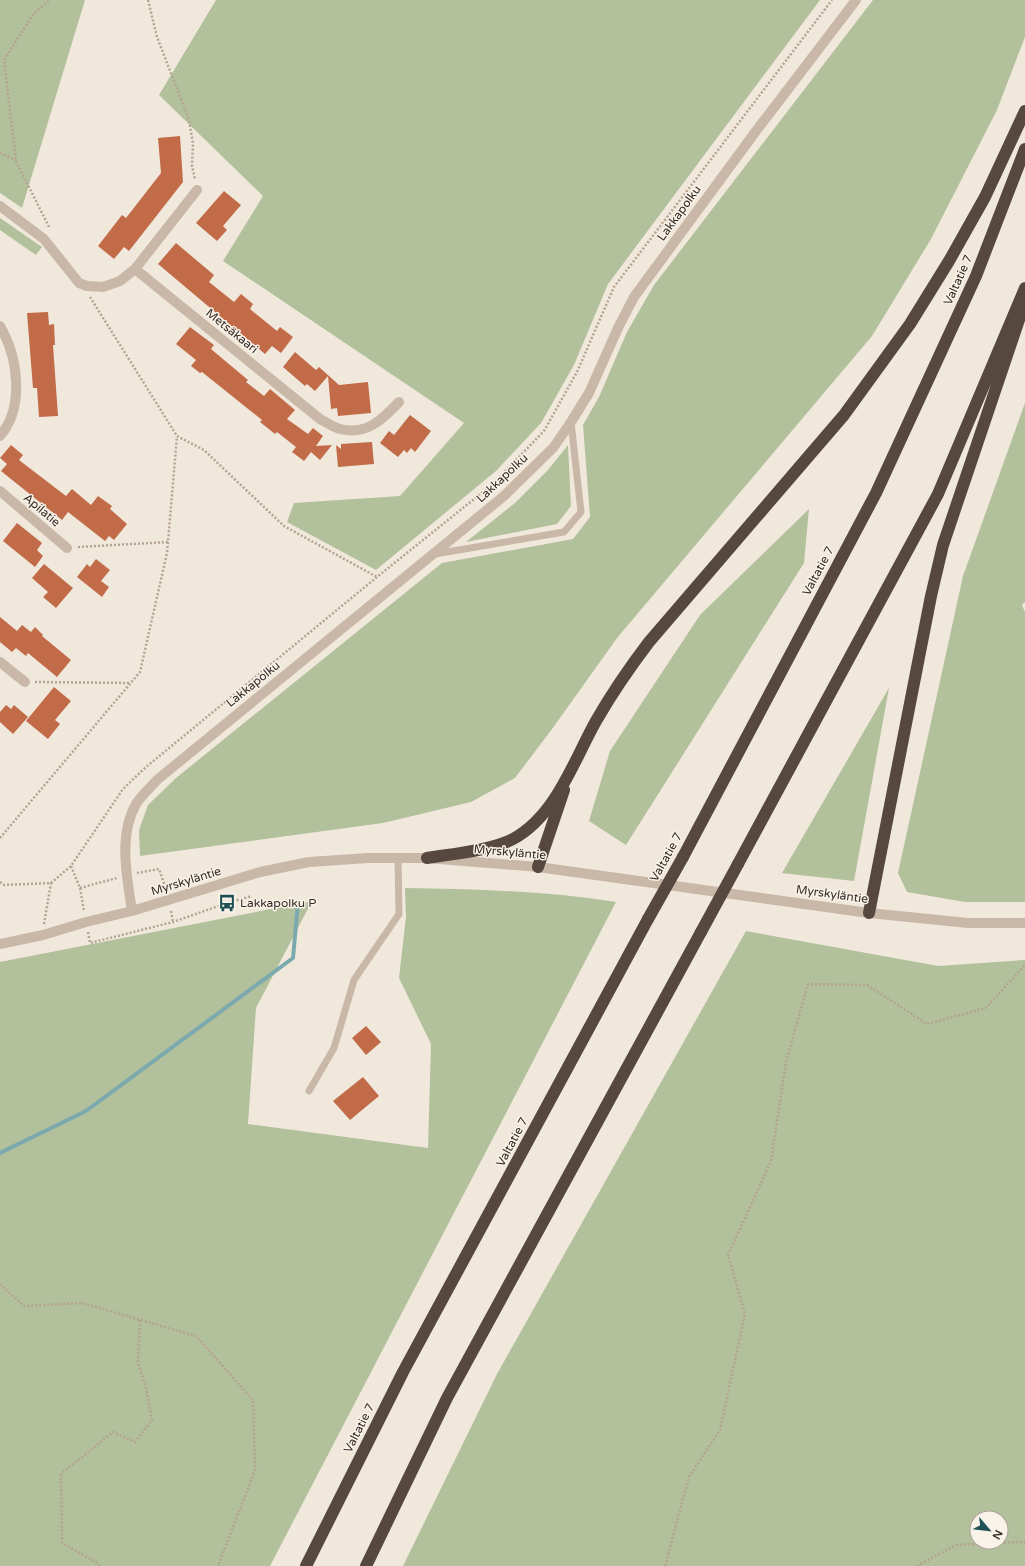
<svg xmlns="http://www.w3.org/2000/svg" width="1025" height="1566" font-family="'Varela Round',sans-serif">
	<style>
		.green { fill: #b2c09c; fill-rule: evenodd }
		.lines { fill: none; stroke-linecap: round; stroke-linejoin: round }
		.stream { stroke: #7ca9ad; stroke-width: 4 }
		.building { fill: #c26b49 }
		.path { stroke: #b5a392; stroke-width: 2.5; stroke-dasharray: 2 2; stroke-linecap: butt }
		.service { stroke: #c9b8a8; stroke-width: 7 }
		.minor { stroke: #c9b8a8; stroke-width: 10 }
		.tertiary { stroke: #c9b8a8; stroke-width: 10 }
		.motorway { stroke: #57483f; stroke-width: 12 }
		.motorway-bridge { stroke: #57483f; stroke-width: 12 }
		.labels { text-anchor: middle; stroke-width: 3; stroke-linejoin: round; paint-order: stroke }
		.street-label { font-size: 12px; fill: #362d28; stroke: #f9f2e8 }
		.poi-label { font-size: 12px; fill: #362d28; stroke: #f9f2e8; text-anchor: start }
	</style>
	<rect width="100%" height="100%" fill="#f1e8dc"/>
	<path class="green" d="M 0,0 L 85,0 L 22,208 L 0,193 Z
		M 216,0 L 820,0 L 608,284 L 574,365 L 541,423 L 496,471 L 376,570 L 287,522 L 294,503 L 400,496 L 464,423 L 223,261 L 263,196 L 159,95 Z
		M 873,0 L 1025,0 L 1025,37 L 997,110 L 931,239 L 872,336 L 617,638 L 552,729 L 515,778 L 471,802 L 383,823 L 140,856 L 139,830 L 148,805 L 176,778 L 442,563 L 573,539 L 590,517 L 583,425 L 599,397 L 627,332 L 654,285 Z
		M 0,218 L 42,247 L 36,255 L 0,230 Z
		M 1025,403 L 1025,602 L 1022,605 L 1025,612 L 1025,902 L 965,902 L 907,892 L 898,873 L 963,576 Z
		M 568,445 L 571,506 L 557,524 L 466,542 L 515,503 L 548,470 Z
		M 809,509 L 804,563 L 626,845 L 589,821 L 610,751 L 700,615 Z
		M 889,688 L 854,881 L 781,873 L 782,873 Z
		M 405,888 C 475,889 546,891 616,902 L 270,1566 L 0,1566 L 0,962 L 312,901 L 256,1008 L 248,1124 L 428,1148 L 431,1044 L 399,978 L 406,917 Z
		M 746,931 L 938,966 L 1025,960 L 1025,1566 L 403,1566 L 497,1374 ZM 977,1518 L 1001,1518 L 1001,1542 L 977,1542 Z"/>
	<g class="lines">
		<path class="stream" d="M 0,1153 L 86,1111 L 293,958 L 298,903"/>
	</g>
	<path class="building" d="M 180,136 L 183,182 L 129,251 L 124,247 L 114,259 L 98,246 L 122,215 L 126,218 L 161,173 L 158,138 Z
		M 224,191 L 241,205 L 223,226 L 227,230 L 217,241 L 196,223 Z
		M 176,243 L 214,275 L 209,282 L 234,302 L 241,294 L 253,304 L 250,309 L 277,331 L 280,327 L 293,337 L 281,353 L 272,346 L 265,354 L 158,264 Z
		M 48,312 L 49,325 L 54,324 L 55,345 L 53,345 L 58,416 L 39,417 L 37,388 L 33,388 L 27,313 Z
		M 190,327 L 214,345 L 211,349 L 248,380 L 246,382 L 264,396 L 270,389 L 295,410 L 287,419 L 308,434 L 313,428 L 323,436 L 316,446 L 332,445 L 320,460 L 311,452 L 304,461 L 292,452 L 296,447 L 277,432 L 275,434 L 260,422 L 262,420 L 202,372 L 200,373 L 191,366 L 196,360 L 176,344 Z
		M 295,352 L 316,370 L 319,367 L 339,385 L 368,382 L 371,413 L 338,416 L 337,408 L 331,409 L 328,376 L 315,391 L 307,384 L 305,386 L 283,367 Z
		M 410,415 L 431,431 L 415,452 L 411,448 L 407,453 L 404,450 L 398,457 L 380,443 L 389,431 L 394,435 Z
		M 372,442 L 374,464 L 338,467 L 336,445 L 341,449 L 341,444 Z
		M 11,445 L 23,455 L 19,460 L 66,496 L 72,489 L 91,505 L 98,496 L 112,506 L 110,509 L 127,524 L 114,540 L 109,536 L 105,541 L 68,512 L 62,520 L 1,471 L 7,464 L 0,458 Z
		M 17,523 L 42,543 L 37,550 L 43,556 L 35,567 L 3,541 Z
		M 96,559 L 110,570 L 101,581 L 109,587 L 102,597 L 77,577 L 87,564 L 90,567 Z
		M 44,564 L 73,588 L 56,608 L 43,597 L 48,592 L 32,578 Z
		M 0,617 L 17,631 L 22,625 L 31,632 L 35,627 L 43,635 L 42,636 L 71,660 L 57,677 L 28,653 L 26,656 L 16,648 L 12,652 L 0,642 Z
		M 54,687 L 71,701 L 55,720 L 60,724 L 48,739 L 26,721 Z
		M 6,705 L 11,709 L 14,705 L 28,717 L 13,734 L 0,722 L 0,712 Z
		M 366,1026 L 381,1042 L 366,1055 L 352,1038 Z
		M 363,1077 L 379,1096 L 350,1120 L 333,1101 Z"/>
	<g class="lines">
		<path class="path" d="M 148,0 L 157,37 L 189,120 L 193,144 L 192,166 L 195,179
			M 0,153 L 16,160
			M 49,227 L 16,161 L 4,60 L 34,13 L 50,0
			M 90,297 L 177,436 L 204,450 L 284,526 L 377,577
			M 78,547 L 168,542
			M 35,682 L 130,683
			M 0,838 L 140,672 L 167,553 L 177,436
			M 71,866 L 80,888 L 84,911
			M 137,873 L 159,869 L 166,889
			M 0,882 L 4,885 L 51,883 L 71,866 L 123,789 L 146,767 L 377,577 L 494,483 L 544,431 L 577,372 L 614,287 L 832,0
			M 80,888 L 117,878
			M 171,911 L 173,922
			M 44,924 L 51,883
			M 88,932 L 90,943 L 173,922 L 227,903 L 252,896
			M 0,1284 L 24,1306 L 82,1303 L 196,1336 L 253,1400 L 255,1470 L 218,1566
			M 100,1566 L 96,1562 L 62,1543 L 61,1474 L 113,1432 L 135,1442 L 152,1420 L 146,1388 L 138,1362 L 140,1320
			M 665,1566 L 689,1477 L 720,1430 L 745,1314 L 728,1255 L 771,1161 L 786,1062 L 808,984 L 867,985 L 927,1024 L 986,1008 L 1025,965
			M 917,1566 L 956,1545 L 1018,1542 L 1025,1543"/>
		<path class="service" d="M 435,554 L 564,532 L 581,512 L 571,422
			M 309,1091 L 334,1048 L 354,980 L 399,914 L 398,858"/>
		<path class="minor" d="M 0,206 L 44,239 L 79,283 L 87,286 L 103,287 L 120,281 L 135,269 L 197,190
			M 135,269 L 320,419 C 326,422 333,427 340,429 C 366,436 383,419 399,402
			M 0,326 C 18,357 25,407 0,436
			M 0,491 L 67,548
			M 0,662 L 25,682
			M 132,911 C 127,877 118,836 136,804 C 141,796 150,788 157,780 L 504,496 L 553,448 L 571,422 L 589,393 L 618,328 L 634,297 L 756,131 L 856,0"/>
		<path class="tertiary" d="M 0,944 L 43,935 L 86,922 L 132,911 L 260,872 L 309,862 L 368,858 L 427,858 L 538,867 L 869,913 L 968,923 L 1025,923"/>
		<path class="motorway" d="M 683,857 L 876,493 L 976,276 L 1025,149
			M 427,858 C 451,854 493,850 513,839 C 556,816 574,760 596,721 C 612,693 630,667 649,642 L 844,415 L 910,324 L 949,261 L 985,197 L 1025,111
			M 738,864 L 938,494 L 1025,288
			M 538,867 L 564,790
			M 869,913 L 931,596 L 943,545 L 1023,308
			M 306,1566 L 403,1372 L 648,919
			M 366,1566 L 447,1398 L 701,932"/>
		<path class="motorway-bridge" d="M 648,919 L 683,857
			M 701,932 L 738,864"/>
	</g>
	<defs>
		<g id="bus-bare" transform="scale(1.38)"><path d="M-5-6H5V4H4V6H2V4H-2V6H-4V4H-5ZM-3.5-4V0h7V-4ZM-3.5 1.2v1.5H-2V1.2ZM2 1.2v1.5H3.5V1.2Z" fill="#1f5056" stroke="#f9f2e8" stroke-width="2.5" paint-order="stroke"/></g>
	</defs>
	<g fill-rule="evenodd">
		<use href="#bus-bare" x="227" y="903"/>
	</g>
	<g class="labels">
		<g class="street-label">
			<text transform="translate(679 213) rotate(-54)" y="4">Lakkapolku</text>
			<text transform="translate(958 280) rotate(-66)" y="4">Valtatie 7</text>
			<text transform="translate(232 331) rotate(39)" y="4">Metsäkaari</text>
			<text transform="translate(502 478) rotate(-43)" y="4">Lakkapolku</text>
			<text transform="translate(42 510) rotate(40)" y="4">Apilatie</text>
			<text transform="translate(818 571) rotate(-62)" y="4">Valtatie 7</text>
			<text transform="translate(253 684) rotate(-39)" y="4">Lakkapolku</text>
			<text transform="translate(510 852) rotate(5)" y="4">Myrskyläntie</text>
			<text transform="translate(666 857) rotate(-61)" y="4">Valtatie 7</text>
			<text transform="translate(186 881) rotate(-17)" y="4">Myrskyläntie</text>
			<text transform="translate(832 894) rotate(8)" y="4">Myrskyläntie</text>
			<text transform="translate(512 1142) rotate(-62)" y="4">Valtatie 7</text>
			<text transform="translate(359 1428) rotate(-63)" y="4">Valtatie 7</text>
		</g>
		<g class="poi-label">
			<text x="240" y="907">Lakkapolku P</text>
		</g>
	</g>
	<g transform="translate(989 1530) rotate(118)"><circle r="19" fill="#f9f2e8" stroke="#aba39b"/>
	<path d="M0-3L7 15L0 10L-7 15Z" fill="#1f5056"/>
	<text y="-6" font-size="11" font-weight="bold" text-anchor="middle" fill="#362d28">N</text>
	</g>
</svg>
